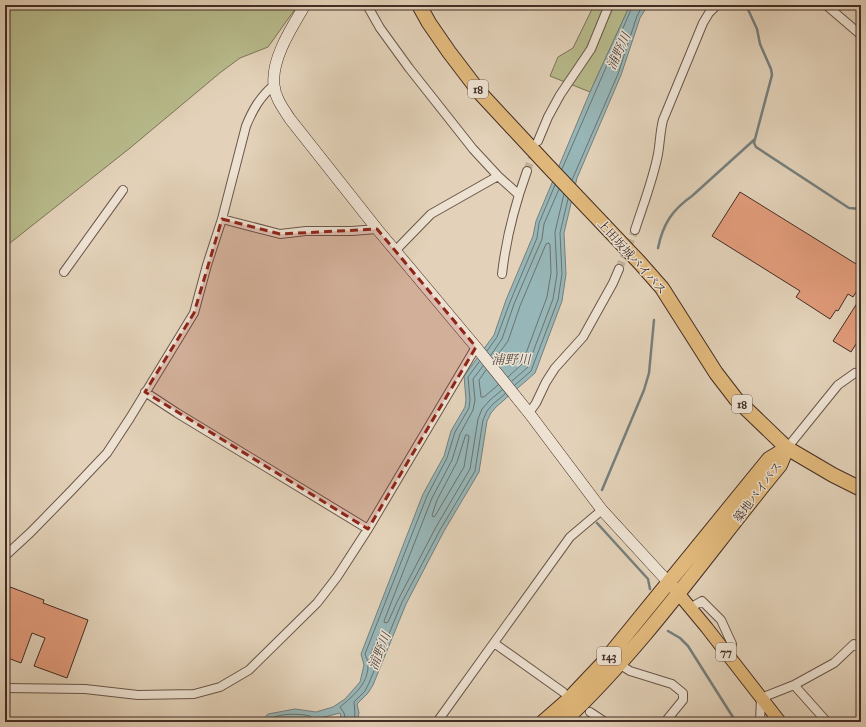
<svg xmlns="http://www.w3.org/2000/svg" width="866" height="727" font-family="'IM FELL Great Primer','Noto Serif JP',serif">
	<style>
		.green { fill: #b8bb8c; stroke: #7d7458 }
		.water { fill: #97b6b7; stroke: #757f7d }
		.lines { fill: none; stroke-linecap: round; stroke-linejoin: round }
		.shore { stroke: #6c726e; stroke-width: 1 }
		.stream { stroke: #757f7d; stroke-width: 2.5 }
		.building { fill: #e29c7b; stroke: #422d25 }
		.street-tunnel { stroke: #c3b19b; stroke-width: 8; stroke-dasharray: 8 4; stroke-linecap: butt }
		.street-casing { stroke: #6a564a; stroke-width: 10 }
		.secondary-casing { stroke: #422d25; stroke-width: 12 }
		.primary-casing { stroke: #422d25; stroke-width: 14 }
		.highway-casing { stroke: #422d25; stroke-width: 16 }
		.street { stroke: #ede2d2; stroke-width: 8 }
		.secondary { stroke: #ede2d2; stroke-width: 11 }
		.primary { stroke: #e2b97c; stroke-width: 12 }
		.highway { stroke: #e2b97c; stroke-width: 14 }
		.marked { fill: #8f2418; fill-opacity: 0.2; stroke: #8f2418; stroke-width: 3; stroke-dasharray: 8 5; stroke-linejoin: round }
		.labels { text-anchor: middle; stroke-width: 3; stroke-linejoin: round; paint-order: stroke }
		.shield { fill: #ede2d2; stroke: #756359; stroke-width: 1 }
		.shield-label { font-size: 11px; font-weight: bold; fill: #422d25 }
		.street-label { font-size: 12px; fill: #422d25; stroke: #ede2d2 }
		.water-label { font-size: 13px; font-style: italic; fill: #534842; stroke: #ede2d2 }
	</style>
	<rect width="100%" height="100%" fill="#e3d2b9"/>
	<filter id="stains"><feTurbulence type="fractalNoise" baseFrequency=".005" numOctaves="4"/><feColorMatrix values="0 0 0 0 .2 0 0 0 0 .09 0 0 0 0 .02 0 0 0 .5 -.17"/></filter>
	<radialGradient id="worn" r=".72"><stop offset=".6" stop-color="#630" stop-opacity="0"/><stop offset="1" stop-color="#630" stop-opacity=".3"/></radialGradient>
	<path class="green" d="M 5,5 L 298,5 L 268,47 L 240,58 L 221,72 L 130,148 L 5,247 Z
		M 594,5 L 630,5 L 590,92 L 550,76 L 558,57 L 573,48 Z"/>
	<path class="water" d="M 630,5 L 648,5 L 640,18 L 621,75 L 577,178 L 564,233 L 566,274 L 562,301 L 535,373 L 496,407 L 491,413 L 487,421 L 479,472 L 444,531 L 406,604 L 373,685 L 368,693 L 357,704 L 359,713 L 357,722 L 342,722 L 340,713 L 305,722 L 260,722 L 268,714 L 295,709 L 316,712 L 333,707 L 345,699 L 360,682 L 364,665 L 361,654 L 423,494 L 444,456 L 451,431 L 465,407 L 466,400 L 464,376 L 494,335 L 506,300 L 533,236 L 536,221 L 590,92 Z"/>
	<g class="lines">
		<path class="shore" d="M 562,169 L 633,5
			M 572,180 L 618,74 L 637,16 L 643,5
			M 487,351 L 497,337 L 510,302 L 537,238 L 539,223 L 555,185
			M 491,355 L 502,339 L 514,304 L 542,239 L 544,224 L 559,189
			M 494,360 L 508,341 L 520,306 L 546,244 L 549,243 L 550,245 L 551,273 L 547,297 L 522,364 L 508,377
			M 483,366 L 473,379 L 475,400 L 473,410 L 460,434 L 452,460 L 432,498 L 384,621 L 385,623 L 388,622 L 398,600 L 436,527 L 470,469 L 478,419 L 482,409 L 490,400 L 502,390
			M 486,370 L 479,380 L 481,397 L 484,397 L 498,385
			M 512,381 L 527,368 L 553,299 L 557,274 L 555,232 L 564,194
			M 515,385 L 531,371 L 558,300 L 562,274 L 560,233 L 568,199
			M 466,435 L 468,435 L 469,437 L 464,467 L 435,516 L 433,517 L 432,515 L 437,500 L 457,462 Z
			M 380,633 L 382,633 L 383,635 L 375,656 L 372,657 L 371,654 Z
			M 266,722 C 274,713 298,713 310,716 L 311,717 L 310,722
			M 346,722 L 344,713 L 340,707 C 353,696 368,684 368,666 C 369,662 366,657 365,654 L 427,496 L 447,458 L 455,432 L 469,408 L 470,400 L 468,377 L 479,362
			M 354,722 L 355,713 L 354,702 L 365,691 L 369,683 L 402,602 L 440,530 L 475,471 L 483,420 L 487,411 L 493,404 L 505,394"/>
		<path class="stream" d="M 755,139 L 754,143 L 756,147 L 849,208 L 861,209
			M 658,248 C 663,224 672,210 692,196 L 755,139 L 772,75 L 771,69 L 760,44 L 757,29 L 746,5
			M 602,490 L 644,390 L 649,373 L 654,320
			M 597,523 L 648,579 L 650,589
			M 668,631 L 680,638 L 688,646 L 736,722"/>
	</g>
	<path class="building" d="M 740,192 L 861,267 L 861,284 L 853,297 L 848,294 L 838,311 L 836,310 L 830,319 L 796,297 L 800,291 L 712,236 Z
		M 861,297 L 861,336 L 851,352 L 833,341 Z
		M 5,585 L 44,600 L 43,603 L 88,620 L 67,678 L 34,666 L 45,638 L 32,633 L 21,663 L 5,657 Z"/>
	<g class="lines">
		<path class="street-tunnel" d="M 527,171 L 535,149
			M 619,269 L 635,230"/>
		<g class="street-casing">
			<path id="street" d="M 367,5 L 380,28 L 409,68 L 473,149 L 498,176 L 518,194
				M 826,5 L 861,35
				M 538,141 L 548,117 L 560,95 L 591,49 L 609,5
				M 222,219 L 280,234 L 306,231 L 352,231 L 377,229
				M 635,230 C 643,205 653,180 658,154 C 660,143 660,132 663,120 L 703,23 L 709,13 L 717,5
				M 395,251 L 431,214 L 498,176
				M 64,272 L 123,190
				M 502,274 C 506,239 515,204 527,171
				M 145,392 L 177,413 L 368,529
				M 529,413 L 536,403 L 546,382 L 555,368 L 583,337 L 613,283 L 619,269
				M 787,448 L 838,385 L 855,373 L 861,372
				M 5,556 L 31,532 L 71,491 L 107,453 L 130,418 L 194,313 L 207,265 L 222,219 L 246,126 C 253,109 260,97 274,85
				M 690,608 L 702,601 L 721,620 L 732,644 L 725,651
				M 494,643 L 563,692
				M 619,664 L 630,671 L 672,684 L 683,693 L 683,700 L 665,722
				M 794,685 L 827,722
				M 5,688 L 85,689 L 138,695 L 194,694 L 220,687 L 249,670 L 317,603 L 337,577 L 368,529 L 476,347
				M 590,712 L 605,722
				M 437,722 L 570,537 L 602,510
				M 760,722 L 761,698 L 794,685 L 834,663 L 854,644 L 861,648"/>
		</g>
		<g class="secondary-casing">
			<path id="secondary" d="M 305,5 C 292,27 271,59 274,85 C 275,98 283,108 290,119 L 377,229 L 476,347 L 529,413 L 602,510 L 669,583"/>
		</g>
		<g class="primary-casing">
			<path id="primary" d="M 673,587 L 707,628 L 780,722"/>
		</g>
		<g class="highway-casing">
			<path id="highway" d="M 419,5 L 429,23 L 449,52 L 481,94 L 547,165 L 640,263 L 662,288 L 716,373 L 736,399 L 787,448 L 833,475 L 861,489
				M 543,722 L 567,701 L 603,663 L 769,459 L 787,448
				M 563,722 C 645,645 709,551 780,465 L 787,448"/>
		</g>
		<use href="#street" class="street"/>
		<use href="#secondary" class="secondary"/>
		<use href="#primary" class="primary"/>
		<use href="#highway" class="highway"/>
	</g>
	<path class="marked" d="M 222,219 L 280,234 L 377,229 L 476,347 L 368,529 L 145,392 L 194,313 Z"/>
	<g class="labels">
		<g class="shield">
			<rect x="468" y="80" width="20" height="18" rx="3"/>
			<rect x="732" y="395" width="20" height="18" rx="3"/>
			<rect x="716" y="643" width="20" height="18" rx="3"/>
			<rect x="597" y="647" width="24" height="18" rx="3"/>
		</g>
		<g class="shield-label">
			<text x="478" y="93">18</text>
			<text x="742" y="408">18</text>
			<text x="726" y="656">77</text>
			<text x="609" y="660">143</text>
		</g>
		<g class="street-label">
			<text transform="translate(632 257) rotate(48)" y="4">上田坂城バイパス</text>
			<text transform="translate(758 492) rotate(-53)" y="4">築地バイパス</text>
		</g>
		<g class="water-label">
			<text transform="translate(618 51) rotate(-65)" y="5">浦野川</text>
			<text x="511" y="364">浦野川</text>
			<text transform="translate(379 651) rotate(-68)" y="5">浦野川</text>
		</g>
	</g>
	<rect width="866" height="727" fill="none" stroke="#e3d2b9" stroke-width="20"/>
	<rect x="6" y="6" width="854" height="715" fill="none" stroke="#422d25" stroke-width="2"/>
	<rect x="10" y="10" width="846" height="707" fill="none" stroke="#422d25"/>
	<rect width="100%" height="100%" filter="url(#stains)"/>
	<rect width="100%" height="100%" fill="url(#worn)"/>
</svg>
